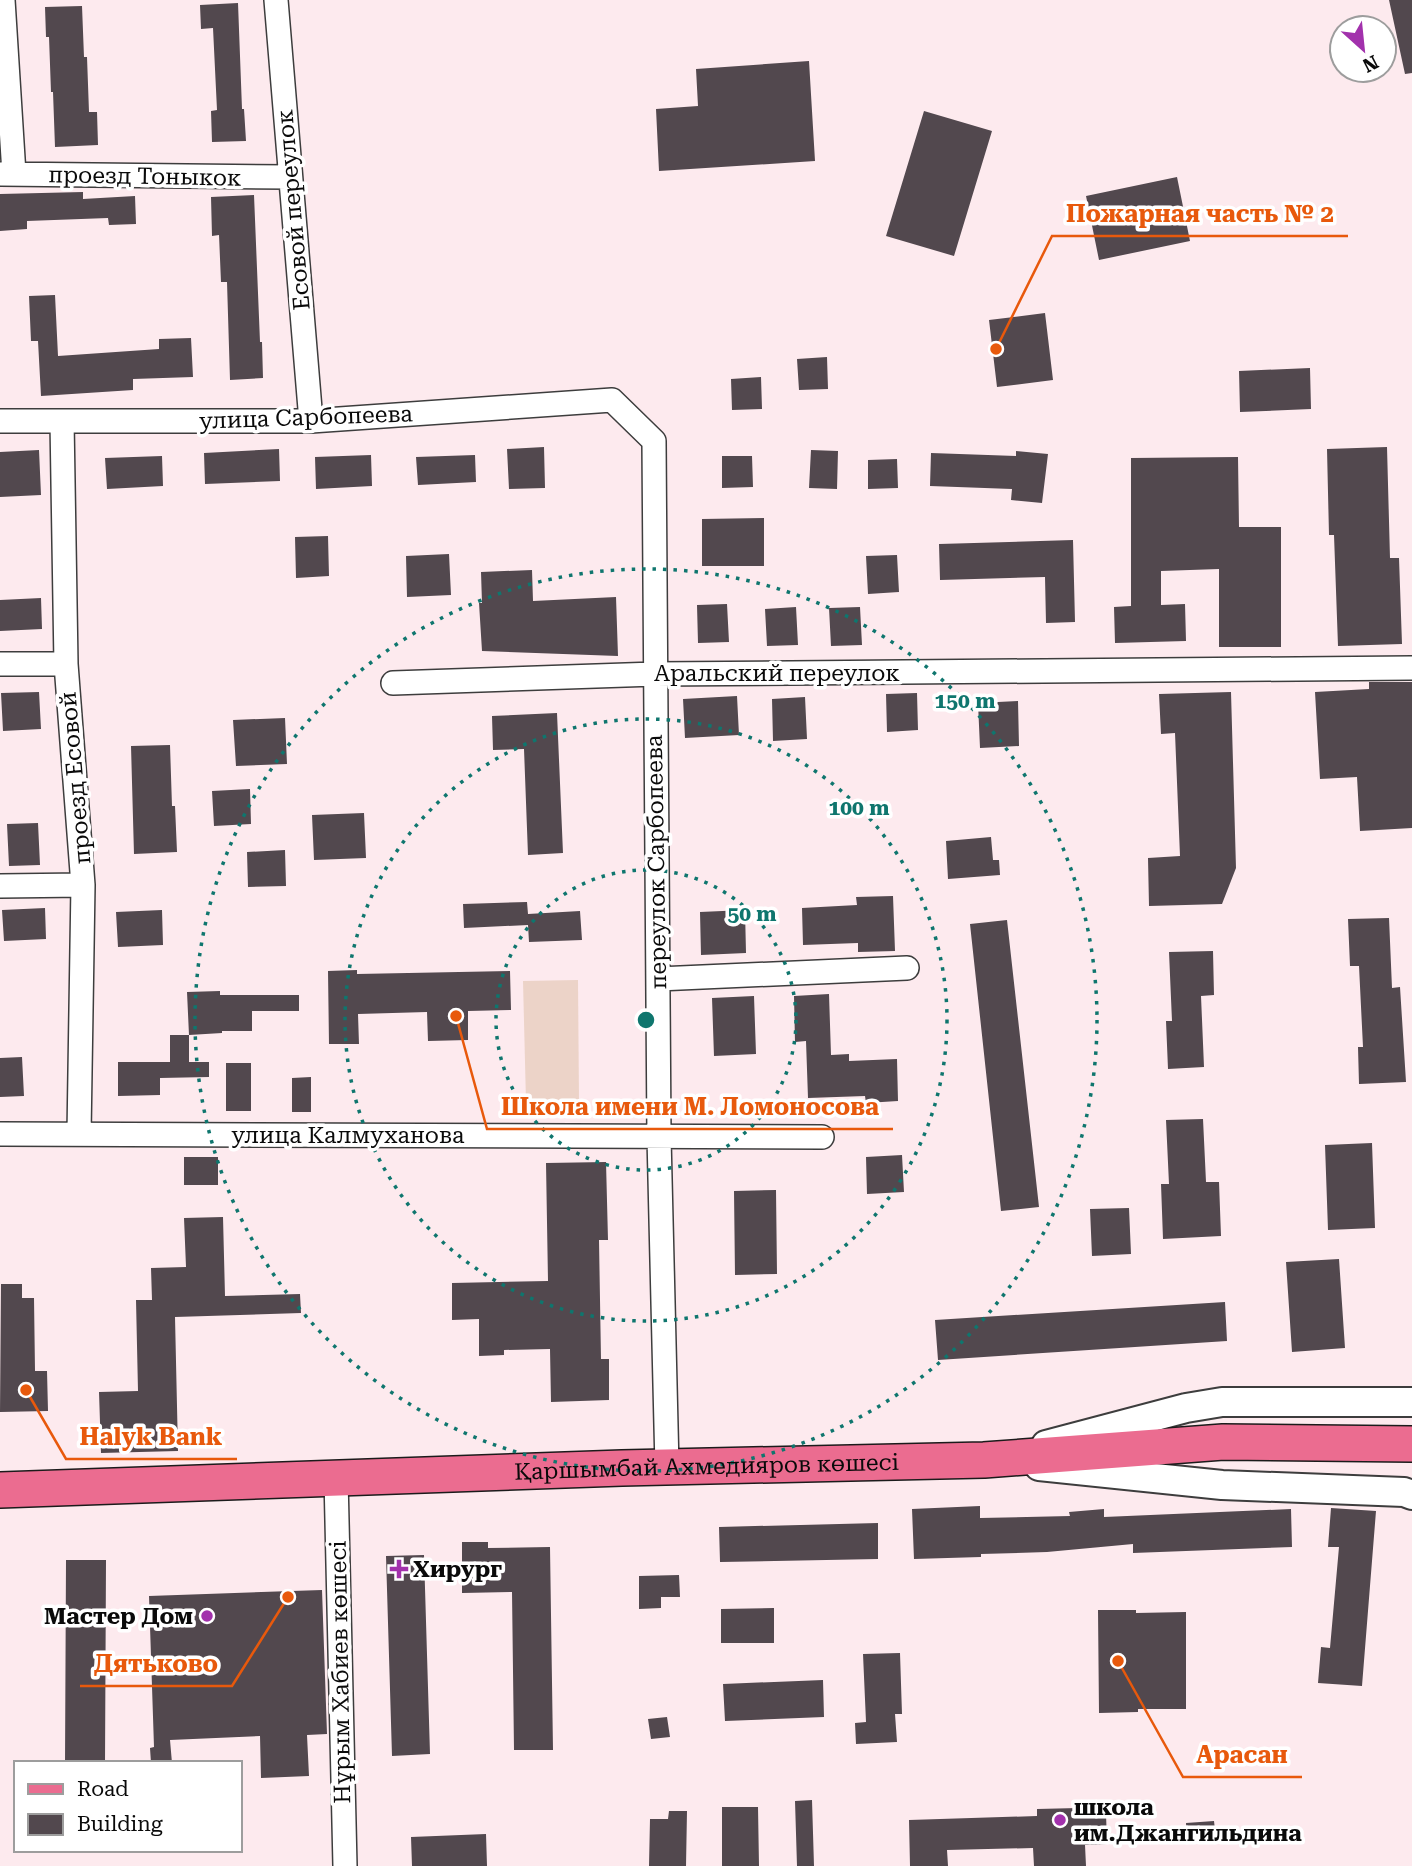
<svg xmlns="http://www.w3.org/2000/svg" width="1412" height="1866" font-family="'Roboto Serif',serif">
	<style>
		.pitch { fill: #ecd3c8 }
		.building { fill: #52484e }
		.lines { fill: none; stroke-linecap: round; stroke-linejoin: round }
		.minor-casing { stroke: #3d3d3d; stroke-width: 26 }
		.tertiary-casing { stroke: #3d3d3d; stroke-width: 32 }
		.primary-casing { stroke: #1b1b1b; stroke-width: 38 }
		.minor { stroke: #fff; stroke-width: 23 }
		.tertiary { stroke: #fff; stroke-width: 28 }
		.primary { stroke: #eb6c90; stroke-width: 35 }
		.ring { fill: none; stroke: #0f766e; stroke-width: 3.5; stroke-dasharray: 3.5 7 }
		.poi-dot { fill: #a231ac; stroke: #fff; stroke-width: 2.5 }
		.labels { text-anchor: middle; stroke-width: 7; stroke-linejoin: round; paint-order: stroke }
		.street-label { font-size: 23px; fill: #0a0a0a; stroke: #fff }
		.poi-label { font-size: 23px; font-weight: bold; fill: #0a0a0a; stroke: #fff; text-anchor: start }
		.centre { fill: #0f766e; stroke: #fff; stroke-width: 3.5 }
		.ring-label { font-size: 21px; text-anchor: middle; font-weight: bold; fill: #0f766e; stroke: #fff; stroke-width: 7; stroke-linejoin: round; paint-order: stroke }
		.leader { fill: none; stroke: #e8590c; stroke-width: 2.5 }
		.callout-dot { fill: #e8590c; stroke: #fff; stroke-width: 2.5 }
		.callout-label { font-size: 24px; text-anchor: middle; font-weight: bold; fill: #e8590c; stroke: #fff; stroke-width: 7; stroke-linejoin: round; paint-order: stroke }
	</style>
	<rect width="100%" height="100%" fill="#fdeaee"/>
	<path class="pitch" d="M 578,980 L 579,1101 L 526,1102 L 523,981 Z"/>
	<path class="building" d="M 1389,0 L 1412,0 L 1412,73 L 1405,74 Z
		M 238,3 L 242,109 L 244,109 L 246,141 L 212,142 L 211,111 L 217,110 L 213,28 L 201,29 L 200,5 Z
		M 82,6 L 84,57 L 87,57 L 89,112 L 97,112 L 98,145 L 55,147 L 53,92 L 51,92 L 49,37 L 46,37 L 45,7 Z
		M 809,61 L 815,161 L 659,171 L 656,109 L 698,106 L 696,69 Z
		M 924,111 L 992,131 L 954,256 L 886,236 Z
		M 1177,177 L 1190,241 L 1099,260 L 1086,196 Z
		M 83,192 L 83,199 L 135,196 L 136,224 L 109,225 L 108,218 L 27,221 L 27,229 L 0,231 L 0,194 Z
		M 254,195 L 260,342 L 262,342 L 263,378 L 230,380 L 227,282 L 221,282 L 219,235 L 212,236 L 211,197 Z
		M 55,295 L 58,356 L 159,349 L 159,339 L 191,338 L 193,377 L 133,379 L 133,390 L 41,396 L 38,341 L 31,341 L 29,296 Z
		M 1045,313 L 1053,380 L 997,387 L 989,320 Z
		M 827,357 L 828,389 L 799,390 L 797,359 Z
		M 1310,368 L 1311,409 L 1240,412 L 1239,371 Z
		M 761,377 L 762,409 L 732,410 L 731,379 Z
		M 544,447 L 545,488 L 509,489 L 507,449 Z
		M 1387,447 L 1390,558 L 1399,558 L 1402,644 L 1338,646 L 1334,535 L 1329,535 L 1327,449 Z
		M 279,449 L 280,481 L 205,484 L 204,453 Z
		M 39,450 L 41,495 L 0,497 L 0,452 Z
		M 811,450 L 838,451 L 837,489 L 809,488 Z
		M 1016,451 L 1048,454 L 1042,503 L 1011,500 L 1012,489 L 930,486 L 931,453 L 1016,456 Z
		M 371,455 L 372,486 L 316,489 L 315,457 Z
		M 475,455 L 476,482 L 418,485 L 416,457 Z
		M 162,456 L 163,486 L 107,489 L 105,458 Z
		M 722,456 L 752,456 L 753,487 L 722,488 Z
		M 1238,457 L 1239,527 L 1281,527 L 1281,647 L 1219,647 L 1219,569 L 1161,571 L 1161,605 L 1185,604 L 1186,641 L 1115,643 L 1114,607 L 1131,606 L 1131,458 Z
		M 897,459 L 898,488 L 868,489 L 868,460 Z
		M 764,518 L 764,566 L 702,566 L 702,519 Z
		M 328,536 L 329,576 L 296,578 L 295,537 Z
		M 1073,540 L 1075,622 L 1046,623 L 1045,577 L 940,580 L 939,544 Z
		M 449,554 L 451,595 L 407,597 L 406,556 Z
		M 897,555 L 899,592 L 868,594 L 866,556 Z
		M 532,570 L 533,601 L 616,597 L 618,656 L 482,651 L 479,603 L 482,603 L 481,572 Z
		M 41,598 L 42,629 L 0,631 L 0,600 Z
		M 727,604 L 729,642 L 698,643 L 697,605 Z
		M 796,607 L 798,645 L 767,646 L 765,609 Z
		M 860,607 L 862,645 L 831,646 L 829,608 Z
		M 1369,682 L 1412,682 L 1412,828 L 1360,831 L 1357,777 L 1320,779 L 1315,692 L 1369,689 Z
		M 39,692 L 41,729 L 3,731 L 1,693 Z
		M 1231,692 L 1236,868 L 1222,904 L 1149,906 L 1148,858 L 1180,856 L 1175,733 L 1161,734 L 1159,694 Z
		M 917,693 L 918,730 L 887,732 L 886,694 Z
		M 737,696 L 739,735 L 685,738 L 683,699 Z
		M 805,697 L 807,739 L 773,741 L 772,699 Z
		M 1018,701 L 1019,746 L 980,748 L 978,703 Z
		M 557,713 L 563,853 L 528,855 L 524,749 L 493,750 L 492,716 Z
		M 285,718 L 287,764 L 236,766 L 233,720 Z
		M 170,745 L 172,806 L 175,806 L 177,852 L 134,854 L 131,746 Z
		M 250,789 L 251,824 L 214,826 L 212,791 Z
		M 364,813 L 366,858 L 314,860 L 312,815 Z
		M 38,823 L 40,865 L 9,866 L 7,824 Z
		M 991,837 L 993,860 L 999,860 L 1000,875 L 948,879 L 946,841 Z
		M 285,850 L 286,886 L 248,887 L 247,852 Z
		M 893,896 L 895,951 L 858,952 L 858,943 L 803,945 L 802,908 L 857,905 L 856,897 Z
		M 527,902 L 528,914 L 580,911 L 582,940 L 529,942 L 528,925 L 464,928 L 463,904 Z
		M 45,908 L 46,939 L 4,941 L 2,910 Z
		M 162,910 L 163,945 L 118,947 L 116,912 Z
		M 745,910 L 746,953 L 701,955 L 700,912 Z
		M 1389,918 L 1392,988 L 1400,987 L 1406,1082 L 1359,1084 L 1358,1047 L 1363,1047 L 1359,966 L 1350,966 L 1348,919 Z
		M 1007,920 L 1039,1207 L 1001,1211 L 970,924 Z
		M 1213,951 L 1214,995 L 1201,996 L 1204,1067 L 1168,1069 L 1166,1021 L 1172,1021 L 1169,952 Z
		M 357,970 L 357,974 L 510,971 L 511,1010 L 468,1011 L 468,1040 L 428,1041 L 427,1012 L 358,1014 L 359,1044 L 329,1044 L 328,971 Z
		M 220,991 L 220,995 L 299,995 L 299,1011 L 252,1011 L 252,1031 L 222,1031 L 222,1033 L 189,1035 L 187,992 Z
		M 829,994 L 831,1055 L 849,1054 L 849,1061 L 897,1059 L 898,1101 L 866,1103 L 865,1096 L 808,1098 L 806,1041 L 795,1042 L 794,996 Z
		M 754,996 L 756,1054 L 714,1056 L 712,998 Z
		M 170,1035 L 189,1035 L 189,1062 L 209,1062 L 209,1077 L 160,1078 L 160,1095 L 118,1096 L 118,1062 L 170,1062 Z
		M 22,1057 L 24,1096 L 0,1097 L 0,1058 Z
		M 226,1063 L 251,1063 L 251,1111 L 226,1111 Z
		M 311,1077 L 311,1112 L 292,1112 L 292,1078 Z
		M 1203,1119 L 1206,1182 L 1219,1182 L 1221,1236 L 1163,1239 L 1161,1184 L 1169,1184 L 1166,1120 Z
		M 1372,1143 L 1375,1228 L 1328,1230 L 1325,1145 Z
		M 902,1155 L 904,1192 L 867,1194 L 866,1157 Z
		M 184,1157 L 218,1157 L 218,1185 L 184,1185 Z
		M 606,1162 L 608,1240 L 599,1240 L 601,1359 L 609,1359 L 609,1400 L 551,1402 L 550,1349 L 504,1350 L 504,1355 L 479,1356 L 479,1319 L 452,1320 L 452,1283 L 548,1281 L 546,1163 Z
		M 776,1190 L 777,1274 L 735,1275 L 734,1191 Z
		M 1129,1208 L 1131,1254 L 1092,1256 L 1090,1209 Z
		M 223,1217 L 225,1296 L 300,1294 L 301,1313 L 175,1317 L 178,1451 L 101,1453 L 99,1392 L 138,1391 L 136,1300 L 152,1300 L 151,1268 L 186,1267 L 184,1218 Z
		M 1339,1259 L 1345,1348 L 1292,1352 L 1286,1262 Z
		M 1,1284 L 22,1284 L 22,1298 L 34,1298 L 35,1371 L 47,1371 L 48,1411 L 0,1412 Z
		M 1225,1302 L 1227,1341 L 938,1360 L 935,1320 Z
		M 980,1506 L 980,1518 L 1070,1516 L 1069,1512 L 1104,1509 L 1104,1517 L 1291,1509 L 1292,1547 L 1133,1553 L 1133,1544 L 1047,1552 L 981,1554 L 981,1557 L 914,1559 L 912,1509 Z
		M 1331,1508 L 1376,1511 L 1362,1686 L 1318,1683 L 1321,1647 L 1330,1648 L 1339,1547 L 1328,1547 Z
		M 878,1523 L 878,1559 L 720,1562 L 719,1527 Z
		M 462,1542 L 488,1542 L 488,1548 L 550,1547 L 553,1750 L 514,1750 L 512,1592 L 462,1593 Z
		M 424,1555 L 430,1754 L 392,1756 L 386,1556 Z
		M 66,1560 L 106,1560 L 105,1763 L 65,1763 Z
		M 679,1575 L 680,1597 L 661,1597 L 661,1608 L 639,1609 L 639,1576 Z
		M 322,1590 L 327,1734 L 307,1735 L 309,1776 L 261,1778 L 260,1736 L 170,1740 L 172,1763 L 151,1763 L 150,1748 L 154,1747 L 149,1596 Z
		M 774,1608 L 774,1643 L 721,1643 L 721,1609 Z
		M 1098,1610 L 1136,1610 L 1136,1613 L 1186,1612 L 1186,1709 L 1138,1709 L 1138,1712 L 1099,1713 Z
		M 900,1653 L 902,1714 L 895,1714 L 897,1742 L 856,1744 L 855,1723 L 866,1722 L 863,1654 Z
		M 823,1680 L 824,1717 L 725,1721 L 723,1684 Z
		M 667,1717 L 670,1737 L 651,1739 L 648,1719 Z
		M 812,1800 L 814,1866 L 797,1866 L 795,1801 Z
		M 722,1807 L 758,1807 L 759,1866 L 722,1866 Z
		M 1078,1808 L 1078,1814 L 1106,1813 L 1107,1844 L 1085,1845 L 1086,1866 L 1034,1866 L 1033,1848 L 947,1850 L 948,1866 L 910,1866 L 909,1820 L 1037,1816 L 1037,1809 Z
		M 669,1811 L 687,1811 L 686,1866 L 649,1866 L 650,1819 L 668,1819 Z
		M 1214,1821 L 1216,1839 L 1187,1841 L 1186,1823 Z
		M 486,1834 L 487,1866 L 412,1866 L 411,1837 Z"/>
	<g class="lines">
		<g class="minor-casing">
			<path id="minor" d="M 3,0 L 14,174
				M 276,0 L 311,421
				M 0,174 L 290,177
				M 0,421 L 311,421 L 612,400 L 654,441 L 659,1137 L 667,1467
				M 62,421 L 66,664 L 83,885 L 79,1134
				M 0,664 L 66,664
				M 393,683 L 655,674 L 1412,668
				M 0,886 L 83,885
				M 658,979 L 907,968
				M 0,1134 L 822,1137
				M 336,1478 L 345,1866"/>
		</g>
		<g class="tertiary-casing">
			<path id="tertiary" d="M 1046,1445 L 1186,1408 L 1222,1402 L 1412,1402
				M 1039,1466 L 1222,1485 L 1404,1492 L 1412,1495"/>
		</g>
		<g class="primary-casing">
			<g id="primary">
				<path id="s1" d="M 0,1490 L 622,1468 L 984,1460 L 1223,1442 L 1412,1444"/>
			</g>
		</g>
		<use href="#minor" class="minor"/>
		<use href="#tertiary" class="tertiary"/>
		<use href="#primary" class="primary"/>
	</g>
	<g class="ring">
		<circle cx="646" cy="1020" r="150"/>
		<circle cx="646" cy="1020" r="301"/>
		<circle cx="646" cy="1020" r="451"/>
	</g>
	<g class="poi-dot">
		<path d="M395.5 1558.5h7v7h7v7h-7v7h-7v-7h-7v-7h7z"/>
		<circle cx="207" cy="1616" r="7"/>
		<circle cx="1060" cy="1820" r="7"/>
	</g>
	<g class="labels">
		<g class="street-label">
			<text transform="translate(145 176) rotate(1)" y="8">проезд Тоныкок</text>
			<text transform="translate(293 210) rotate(-95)" y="8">Есовой переулок</text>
			<text transform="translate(306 417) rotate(-2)" y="8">улица Сарбопеева</text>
			<text x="777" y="681">Аральский переулок</text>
			<text transform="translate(75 778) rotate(-95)" y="8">проезд Есовой</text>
			<text transform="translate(656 862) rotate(-91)" y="8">переулок Сарбопеева</text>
			<text x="348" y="1143">улица Калмуханова</text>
			<text dy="8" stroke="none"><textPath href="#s1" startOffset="707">Қаршымбай Ахмедияров көшесі</textPath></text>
			<text transform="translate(340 1672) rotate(-91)" y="8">Нұрым Хабиев көшесі</text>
		</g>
		<g class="poi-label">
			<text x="413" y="1577">Хирург</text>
			<text x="193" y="1624" text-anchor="end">Мастер Дом</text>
			<text x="1074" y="1815">школа<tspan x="1074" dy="26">им.Джангильдина</tspan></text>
		</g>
	</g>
	<circle cx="646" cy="1020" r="10" class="centre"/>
	<g class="ring-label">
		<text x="965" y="708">150 m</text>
		<text x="859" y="815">100 m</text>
		<text x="752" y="921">50 m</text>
	</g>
	<path class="leader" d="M996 349L1052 236H1348M456 1016L487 1129H893M26 1390L66 1459H237M288 1597L232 1686H80M1118 1661L1183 1777H1302"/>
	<g class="callout-dot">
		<circle cx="996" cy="349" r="7"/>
		<circle cx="456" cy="1016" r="7"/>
		<circle cx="26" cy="1390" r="7"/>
		<circle cx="288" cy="1597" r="7"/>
		<circle cx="1118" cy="1661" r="7"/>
	</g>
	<g class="callout-label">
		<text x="1200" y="222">Пожарная часть № 2</text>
		<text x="690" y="1115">Школа имени М. Ломоносова</text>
		<text x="151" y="1445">Halyk Bank</text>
		<text x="156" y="1672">Дятьково</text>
		<text x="1242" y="1763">Арасан</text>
	</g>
	<rect x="14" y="1761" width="228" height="91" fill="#ffffff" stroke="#9d9d9d" stroke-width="2"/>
	<rect x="28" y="1784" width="35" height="10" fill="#eb6c90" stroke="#9d9d9d" stroke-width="2"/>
	<text x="77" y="1796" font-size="21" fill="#0a0a0a">Road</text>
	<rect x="28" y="1814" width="35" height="21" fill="#52484e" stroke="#9d9d9d" stroke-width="2"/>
	<text x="77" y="1831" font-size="21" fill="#0a0a0a">Building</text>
	<g transform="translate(1363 49) rotate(153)"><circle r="33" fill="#ffffff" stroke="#9d9d9d" stroke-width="2"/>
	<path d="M0-5L12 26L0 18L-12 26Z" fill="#a231ac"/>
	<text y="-10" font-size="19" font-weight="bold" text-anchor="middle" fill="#0a0a0a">N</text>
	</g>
</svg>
